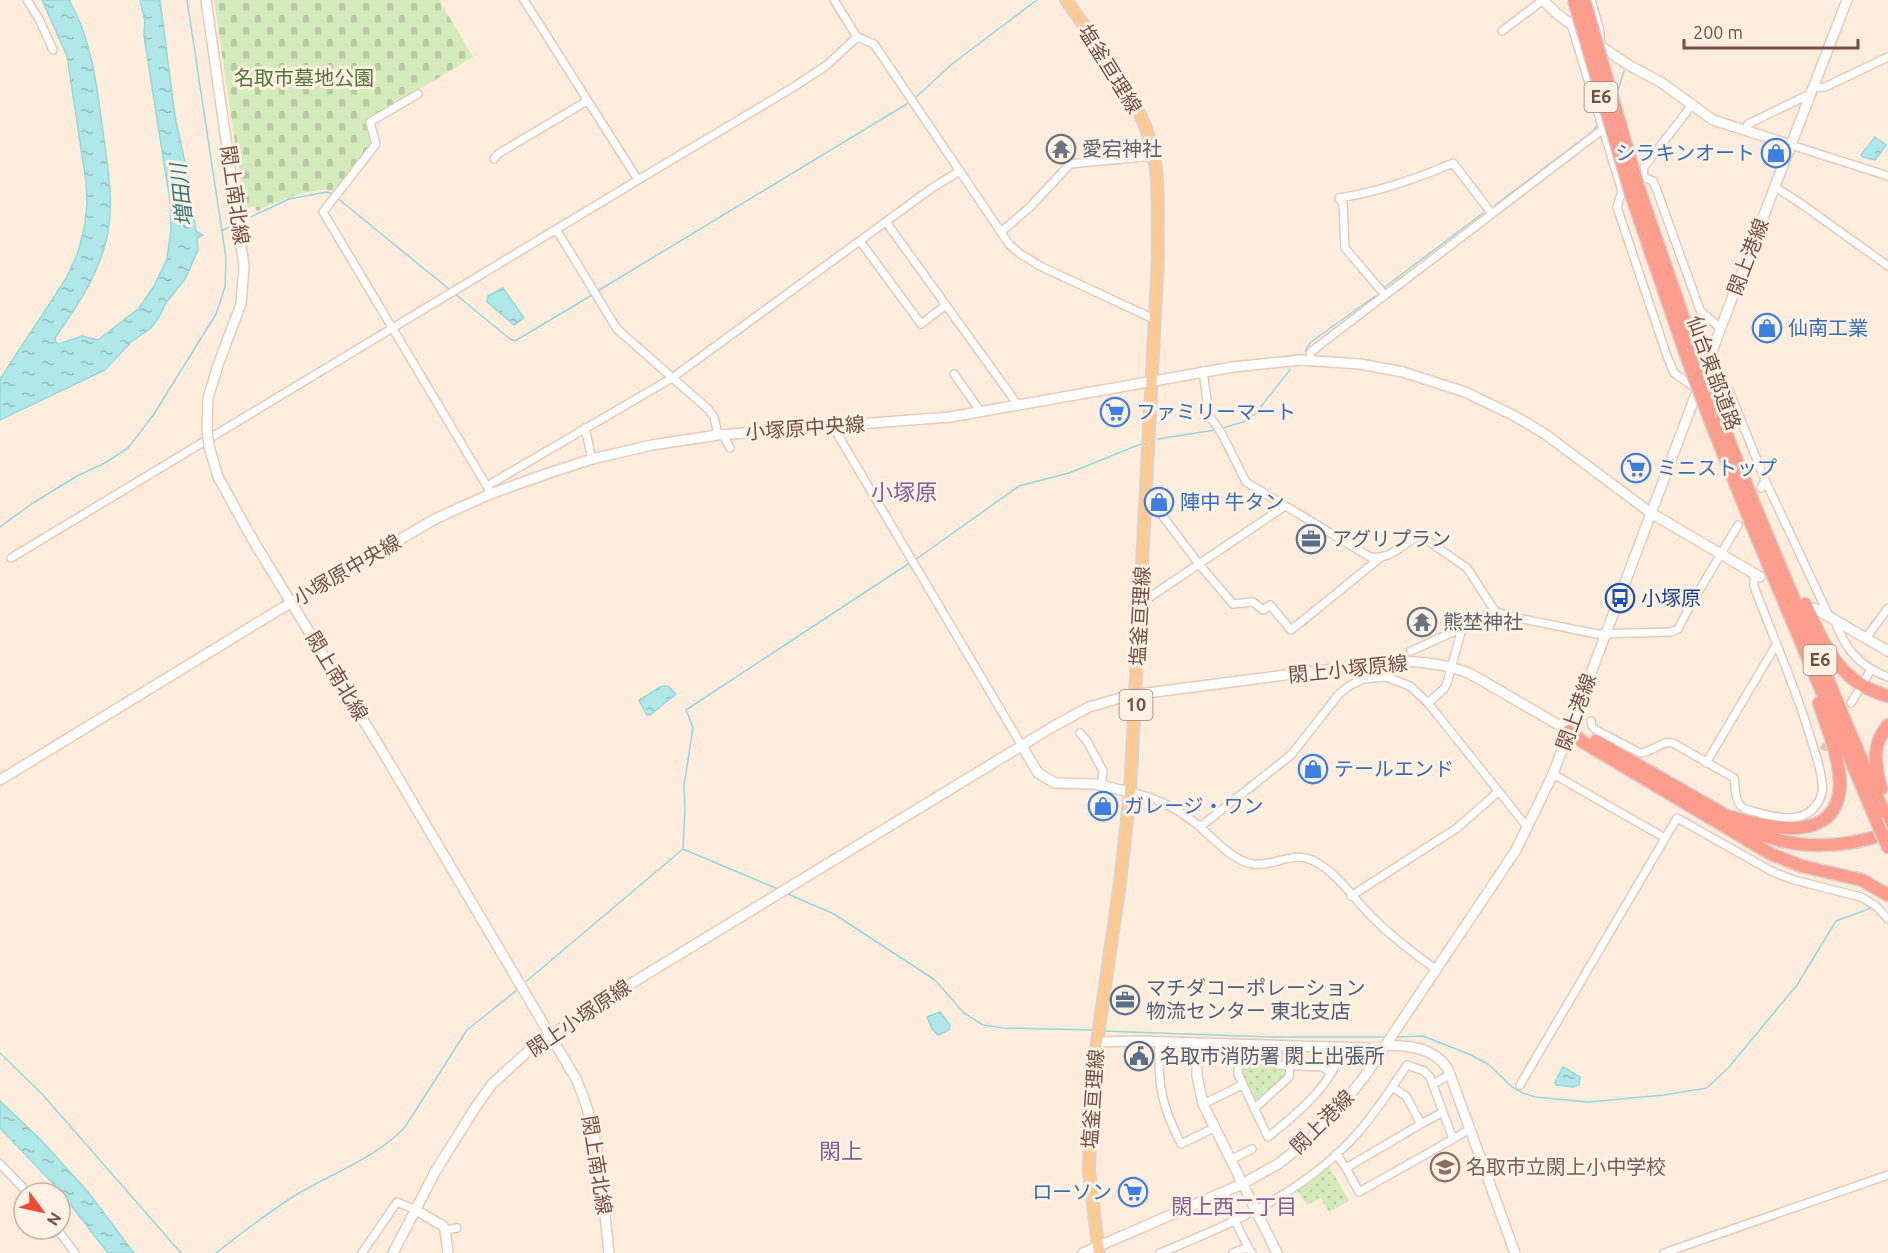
<svg xmlns="http://www.w3.org/2000/svg" width="1888" height="1253" font-family="Ubuntu,'Noto Sans JP',sans-serif">
	<style>
		.cemetery { fill: url(#cemetery-stones) }
		.park { fill: url(#park-dots) }
		.water { fill: url(#water-ripples); stroke: #96d8da; stroke-width: 1.5 }
		.lines { fill: none; stroke-linecap: round; stroke-linejoin: round }
		.stream { stroke: #96d8da; stroke-width: 1.5 }
		.street-tunnel { stroke: #dcc5b6; stroke-width: 7; stroke-dasharray: 7 3.5; stroke-linecap: butt }
		.street-casing { stroke: #e4c9bb; stroke-width: 10 }
		.secondary-casing { stroke: #e9c9b8; stroke-width: 12 }
		.primary-casing { stroke: #dbd1ce; stroke-width: 14 }
		.highway-casing { stroke: #dbd1ce; stroke-width: 15 }
		.street { stroke: #fff; stroke-width: 7 }
		.secondary { stroke: #fff; stroke-width: 9 }
		.primary { stroke: #ffc992; stroke-width: 10 }
		.highway { stroke: #fd9d8e; stroke-width: 12 }
		.secondary-bridge-casing { stroke: #e9c9b8; stroke-width: 12; stroke-linecap: butt }
		.highway-bridge-casing { stroke: #dbd1ce; stroke-width: 15; stroke-linecap: butt }
		.secondary-bridge { stroke: #fff; stroke-width: 9 }
		.highway-bridge { stroke: #fd9d8e; stroke-width: 12 }
		.labels { text-anchor: middle; stroke-width: 6; stroke-linejoin: round; paint-order: stroke }
		.shield { fill: #fff1e4; stroke: #9e8074; stroke-width: 1.5 }
		.shield-label { font-size: 18px; font-weight: bold; fill: #744f44 }
		.street-label { font-size: 20px; fill: #744f44; stroke: #fff1e4 }
		.park-label { font-size: 20px; fill: #527539; stroke: #fff1e4 }
		.worship-label { font-size: 20px; fill: #5b616d; stroke: #fff1e4; text-anchor: start }
		.shop-label { font-size: 20px; fill: #366cbe; stroke: #fff1e4; text-anchor: start }
		.service-label { font-size: 20px; fill: #4e5e75; stroke: #fff1e4; text-anchor: start }
		.transit-label { font-size: 20px; fill: #164399; stroke: #fff1e4; text-anchor: start }
		.education-label { font-size: 20px; fill: #785e54; stroke: #fff1e4; text-anchor: start }
		.water-label { font-size: 21px; font-style: italic; fill: #37787c; stroke: #fff1e4 }
		.neighbourhood-label { font-size: 21px; fill: #7e5f98; stroke: #fff1e4 }
		.quarter-label { font-size: 22px; fill: #7e5f98; stroke: #fff1e4 }
	</style>
	<defs>
		<pattern id="cemetery-stones" width="16" height="16" patternUnits="userSpaceOnUse" patternTransform="scale(1.5)"><rect width="16" height="16" fill="#d4ebbb"/><path d="M2 7V4a2 2 0 0 1 4 0v3zM10 15v-3a2 2 0 0 1 4 0v3z" fill="#b9cba2"/></pattern>
		<pattern id="park-dots" width="8" height="8" patternUnits="userSpaceOnUse" patternTransform="scale(1.5)"><rect width="8" height="8" fill="#d4ebbb"/><path d="M2 2h.1M6 6h.1" fill="none" stroke="#b9cba2" stroke-width="1.8" stroke-linecap="round"/></pattern>
		<pattern id="water-ripples" width="26" height="14" patternUnits="userSpaceOnUse" patternTransform="scale(1.5)"><rect width="26" height="14" fill="#b0e7e8"/><path d="M2 4q2-2 4 0t4 0M15 11q2-2 4 0t4 0" fill="none" stroke="#94bebe"/></pattern>
	</defs>
	<rect width="100%" height="100%" fill="#feecdc"/>
	<path class="cemetery" d="M 214,0 L 439,0 L 473,57 L 370,119 L 373,142 L 336,192 C 318,183 274,203 257,211 L 254,206 L 245,210 Z"/>
	<path class="park" d="M 1245,1049 L 1271,1050 L 1274,1053 L 1274,1067 L 1284,1068 L 1287,1070 L 1285,1077 L 1259,1102 L 1253,1101 L 1241,1073 L 1242,1051 Z
		M 1329,1166 L 1349,1201 L 1329,1212 L 1321,1198 L 1307,1205 L 1297,1191 Z"/>
	<path class="water" d="M 42,0 L 69,0 C 92,40 97,87 103,132 C 108,169 115,205 106,241 C 97,278 76,307 55,338 L 56,342 L 59,344 L 82,336 L 98,340 L 139,308 L 154,286 L 167,259 L 171,229 L 170,201 L 144,36 L 145,21 L 140,0 L 160,0 L 175,116 L 189,181 L 196,231 L 203,235 L 197,238 L 198,250 L 185,279 L 166,303 L 159,317 L 151,328 L 131,342 L 105,370 L 0,420 L 0,379 L 67,277 L 78,252 L 84,229 L 87,204 L 86,182 L 67,56 Z
		M 1875,137 L 1886,145 L 1875,160 L 1863,157 L 1861,155 Z
		M 503,288 L 524,318 L 514,325 L 487,302 L 488,296 Z
		M 662,686 L 668,686 L 676,694 L 650,715 L 647,715 L 639,700 Z
		M 940,1012 L 950,1025 L 949,1030 L 938,1035 L 932,1029 L 927,1017 Z
		M 1563,1067 L 1580,1077 L 1579,1085 L 1573,1087 L 1556,1085 L 1555,1082 Z
		M 0,1101 L 41,1140 L 88,1192 L 134,1253 L 108,1253 L 59,1190 L 0,1128 Z"/>
	<g class="lines">
		<path class="stream" d="M 1617,93 L 1624,71
			M 914,99 L 952,64 L 1037,0
			M 336,197 L 449,289
			M 1495,205 L 1593,131 L 1597,125
			M 242,221 L 289,199 L 327,192 L 333,194
			M 221,231 L 235,224
			M 1385,287 L 1483,213
			M 596,292 L 910,102
			M 455,294 L 510,339 L 515,341 L 592,295
			M 1305,351 L 1311,342 L 1375,296
			M 1223,428 L 1246,421 L 1255,414 L 1290,370
			M 1158,439 L 1215,430
			M 0,527 L 33,503 L 77,476 L 105,463 L 128,448 L 154,414 L 216,314 L 225,287 L 226,258 L 187,0
			M 915,560 L 1019,486 L 1069,473 L 1141,444
			M 683,848 L 685,810 L 684,786 L 693,727 L 686,710 L 911,562
			M 788,894 L 834,914 L 935,980 L 964,1013 L 983,1025 L 1003,1028 L 1095,1030
			M 523,984 L 683,849 L 778,889
			M 1102,1031 L 1271,1037 L 1385,1037
			M 1396,1037 L 1423,1036 L 1471,1055 L 1488,1064 L 1512,1087 L 1523,1093 L 1535,1097 L 1588,1102 L 1664,1095 L 1707,1088 L 1729,1067 L 1797,985 L 1836,921 L 1871,908
			M 0,1053 L 43,1095 L 181,1253
			M 216,1253 C 240,1234 265,1215 291,1198 C 329,1174 374,1160 405,1127 L 467,1030 L 517,990"/>
		<path class="street-tunnel" d="M 1823,750 L 1831,736"/>
		<g class="street-casing">
			<path id="street" d="M 27,0 L 39,19 L 53,50
				M 524,0 L 638,180 L 792,88 L 827,65 L 857,37
				M 834,0 L 857,37 L 874,44 L 1009,244 L 1019,253 L 1040,266 L 1156,320
				M 1591,0 L 1600,31 L 1600,42
				M 1571,24 L 1622,191 L 1617,207 L 1667,356 L 1674,373 L 1698,390
				M 1502,31 L 1543,0
				M 1813,88 L 1825,87 L 1888,57
				M 418,94 L 370,122 L 376,144 L 323,212 L 488,488
				M 1692,105 L 1644,167 L 1643,177 L 1653,181 L 1656,188 L 1700,310 L 1721,329
				M 1746,129 L 1748,124 L 1810,94
				M 1791,145 L 1888,176
				M 494,159 L 498,154 L 587,101
				M 1775,187 L 1800,203 L 1888,266
				M 886,222 L 1018,405
				M 556,229 L 617,329 L 708,409 L 714,417 L 718,435
				M 1001,232 L 1030,207 L 1070,164 L 1154,156
				M 860,241 L 921,324 L 946,305
				M 1385,295 L 1345,248 L 1343,204 L 1339,198 C 1378,192 1416,179 1453,163 L 1492,214
				M 1311,360 L 1310,353 L 1317,347 L 1602,130
				M 1203,371 L 1209,415 L 1222,434 L 1246,482 L 1370,557 C 1394,560 1400,543 1421,536 L 1467,568 L 1495,611
				M 954,374 L 981,412
				M 1705,379 L 1725,386 L 1729,390 L 1765,480 L 1829,616
				M 832,425 L 1022,746
				M 585,428 L 592,459
				M 722,434 L 730,448
				M 487,486 L 672,378 L 932,188 L 960,171
				M 1761,488 L 1765,480
				M 1146,502 L 1152,502 L 1199,564 L 1233,604 L 1253,602 L 1263,610 L 1270,605 L 1291,630 L 1380,558
				M 11,558 L 638,180
				M 1141,598 L 1147,599 L 1285,506
				M 1835,621 C 1845,649 1860,667 1888,677
				M 1866,638 L 1888,608
				M 1411,651 L 1462,628
				M 1866,678 L 1871,670
				M 1428,703 L 1444,689 L 1447,683 L 1461,632 L 1465,627 L 1495,611 L 1508,616 L 1597,634 L 1671,632 L 1678,629 L 1690,606 L 1738,525
				M 1851,703 L 1857,693
				M 1591,721 L 1592,726 L 1596,730 L 1640,753 C 1652,753 1661,740 1673,743 L 1734,778 C 1736,789 1734,803 1745,809 C 1768,815 1801,828 1817,804 C 1822,797 1823,789 1822,782 C 1820,765 1814,749 1809,733 C 1794,683 1772,635 1754,586 L 1754,573
				M 1080,733 L 1087,741 L 1103,771 L 1101,786
				M 1706,763 L 1776,645
				M 1553,774 L 1665,838
				M 1130,792 C 1160,799 1177,808 1200,827 L 1291,755 L 1339,694 L 1349,686 L 1363,679 L 1386,677 L 1410,686 L 1428,703 L 1528,828
				M 1200,827 C 1215,840 1233,861 1253,864 C 1273,867 1291,851 1312,860 C 1336,871 1354,899 1372,917 C 1392,937 1414,954 1437,970
				M 1351,896 L 1457,828 L 1498,792
				M 1159,1041 C 1158,1086 1161,1104 1181,1144 L 1214,1128
				M 1239,1044 L 1238,1074 L 1268,1137 C 1293,1117 1337,1082 1340,1048
				M 1278,1046 L 1277,1065 L 1323,1067 L 1331,1073
				M 1434,1084 L 1450,1074
				M 1520,1085 L 1677,818 L 1773,872 L 1794,880 L 1861,897 L 1876,906 L 1888,919
				M 1392,1087 L 1406,1096 L 1421,1124 L 1443,1112
				M 1203,1104 L 1242,1085
				M 1254,1109 L 1289,1077 L 1290,1065
				M 1336,1154 L 1346,1168 L 1421,1124
				M 1230,1160 L 1252,1149
				M 0,1164 L 28,1193
				M 1346,1168 L 1359,1192 L 1453,1139
				M 1235,1221 L 1248,1247
				M 57,1229 L 75,1253
				M 445,1230 L 457,1228
				M 362,1253 L 397,1202 L 416,1210
				M 1160,1253 C 1232,1224 1302,1194 1355,1136 C 1375,1114 1391,1089 1407,1065 L 1424,1071 L 1430,1077 L 1453,1139 L 1470,1129
				M 1233,1253 L 1248,1247 L 1252,1253
				M 1664,1253 L 1888,1175"/>
		</g>
		<g class="secondary-casing">
			<path id="secondary" d="M 206,0 L 244,266 L 241,304 L 218,365 L 208,398 L 207,430
				M 1543,0 L 1557,14 L 1585,34
				M 1596,43 L 1627,64 L 1662,83 L 1713,120 L 1791,145
				M 209,446 L 218,477 L 254,542 L 387,759 L 576,1079 C 601,1133 602,1194 609,1253
				M 1814,608 L 1888,651
				M 1147,693 L 1394,661 C 1420,661 1444,664 1469,673 L 1569,731
				M 1022,746 L 1038,773 L 1055,783 L 1095,784 L 1130,792
				M 0,780 L 277,611 L 435,519 L 490,494 L 546,474 L 592,459 L 652,445 L 718,435 L 950,417 L 1233,367 L 1301,360 L 1360,364 L 1403,372 L 1465,392 L 1513,415 L 1545,434 L 1651,513 L 1760,577
				M 1097,1042 L 1139,1041 L 1197,1043
				M 1386,1045 C 1411,1046 1433,1047 1448,1069 L 1515,1253
				M 416,1210 L 443,1226 L 445,1230 L 448,1253
				M 393,1253 L 435,1172 L 475,1108 L 492,1084 L 535,1045 L 632,983 L 1054,726 L 1089,707 L 1127,696
				M 1083,1253 L 1242,1184 L 1278,1164 L 1309,1140 L 1330,1120 L 1365,1076 L 1516,850 L 1553,774 L 1740,277 L 1847,0
				M 1277,1253 L 1203,1104 L 1197,1076 L 1197,1043 L 1367,1048 L 1379,1055"/>
		</g>
		<g class="primary-casing">
			<path id="primary" d="M 1066,0 C 1099,48 1142,98 1154,156 C 1160,189 1157,225 1158,258 L 1130,792 L 1120,883 L 1097,1042 L 1091,1107 L 1089,1171 L 1099,1253"/>
		</g>
		<g class="highway-casing">
			<path id="highway" d="M 1638,186 L 1693,346
				M 1631,194 L 1687,358
				M 1716,408 L 1754,504 L 1888,823
				M 1710,420 L 1753,528 L 1876,820
				M 1805,604 C 1825,646 1839,683 1888,696
				M 1569,731 L 1583,742 L 1771,854 L 1801,866 L 1862,880 L 1888,895
				M 1596,741 L 1753,831 C 1796,851 1844,848 1888,833
				M 1881,789 C 1875,765 1871,745 1888,725
				M 1731,817 C 1769,828 1840,846 1840,782 C 1839,756 1827,727 1819,703"/>
		</g>
		<use href="#street" class="street"/>
		<use href="#secondary" class="secondary"/>
		<use href="#primary" class="primary"/>
		<use href="#highway" class="highway"/>
		<g class="secondary-bridge-casing">
			<path id="secondary-bridge" d="M 207,430 L 209,446
				M 1127,696 L 1147,693"/>
		</g>
		<g class="highway-bridge-casing">
			<path id="highway-bridge" d="M 1574,0 L 1631,194
				M 1584,0 L 1638,186
				M 1693,346 L 1716,408
				M 1687,358 L 1710,420
				M 1876,820 L 1888,848"/>
		</g>
		<use href="#secondary-bridge" class="secondary-bridge"/>
		<use href="#highway-bridge" class="highway-bridge"/>
	</g>
	<defs>
		<g id="temple-ring" transform="scale(1.5)"><circle r="9.5" fill="#fff1e4" stroke="#6b7280" stroke-width="1.5"/><path d="M0-6L5-2H3V0L6.5 2.5H4V6H1.5V3h-3V6H-4V2.5H-6.5L-3 0V-2H-5Z" fill="#6b7280"/></g>
		<g id="shop-ring" transform="scale(1.5)"><circle r="9.5" fill="#fff1e4" stroke="#3f7fe0" stroke-width="1.5"/><path d="M-5-2.5h2.3a2.7 3.5 0 0 1 5.4 0H5L5.5 6h-11ZM-1.5-2.5h3a1.5 2.3 0 0 0-3 0Z" fill="#3f7fe0"/></g>
		<g id="supermarket-ring" transform="scale(1.5)"><circle r="9.5" fill="#fff1e4" stroke="#3f7fe0" stroke-width="1.5"/><path d="M-6-5.5h2.5l.6 2H6L4.5 2H-2.5L-4.4-4H-6ZM-1.5 3.2a1.3 1.3 0 1 0 .1 0ZM3 3.2a1.3 1.3 0 1 0 .1 0Z" fill="#3f7fe0"/></g>
		<g id="office-ring" transform="scale(1.5)"><circle r="9.5" fill="#fff1e4" stroke="#5c6f8a" stroke-width="1.5"/><path d="M-6-3h4V-5.5h4V-3h4V5H-6ZM-1-4.5V-3h2v-1.5ZM-6 0V1H6V0Z" fill="#5c6f8a"/></g>
		<g id="bus-ring" transform="scale(1.5)"><circle r="9.5" fill="#fff1e4" stroke="#1a4fb4" stroke-width="1.5"/><path d="M-5-6H5V4H4V6H2V4H-2V6H-4V4H-5ZM-3.5-4V0h7V-4ZM-3.5 1.2v1.5H-2V1.2ZM2 1.2v1.5H3.5V1.2Z" fill="#1a4fb4"/></g>
		<g id="civic-ring" transform="scale(1.5)"><circle r="9.5" fill="#fff1e4" stroke="#5c6f8a" stroke-width="1.5"/><path d="M-.6-6.5H3V-4.5H.6V-3L4-1V1h2V6H-6V1h2V-1L-.6-3ZM-1.2 2.5V6h2.4V2.5Z" fill="#5c6f8a"/></g>
		<g id="school-ring" transform="scale(1.5)"><circle r="9.5" fill="#fff1e4" stroke="#8d6e63" stroke-width="1.5"/><path d="M0-5L7-2L0 1L-7-2ZM-4 1L0 2.5L4 1V4Q0 6-4 4Z" fill="#8d6e63"/></g>
	</defs>
	<g fill-rule="evenodd">
		<use href="#temple-ring" x="1061" y="149"/>
		<use href="#shop-ring" x="1776" y="153"/>
		<use href="#shop-ring" x="1767" y="328"/>
		<use href="#supermarket-ring" x="1115" y="412"/>
		<use href="#supermarket-ring" x="1636" y="468"/>
		<use href="#shop-ring" x="1159" y="502"/>
		<use href="#office-ring" x="1311" y="539"/>
		<use href="#bus-ring" x="1620" y="598"/>
		<use href="#temple-ring" x="1422" y="622"/>
		<use href="#shop-ring" x="1313" y="769"/>
		<use href="#shop-ring" x="1103" y="806"/>
		<use href="#office-ring" x="1125" y="1000"/>
		<use href="#civic-ring" x="1139" y="1056"/>
		<use href="#school-ring" x="1445" y="1167"/>
		<use href="#supermarket-ring" x="1133" y="1192"/>
	</g>
	<g class="labels">
		<g class="shield">
			<rect x="1584.5" y="82" width="33" height="30" rx="4.5"/>
			<rect x="1803.5" y="645" width="33" height="30" rx="4.5"/>
			<rect x="1119.5" y="690" width="33" height="30" rx="4.5"/>
		</g>
		<g class="shield-label">
			<text x="1601" y="103">E6</text>
			<text x="1820" y="666">E6</text>
			<text x="1136" y="711">10</text>
		</g>
		<g class="street-label">
			<text transform="translate(1110 69) rotate(58)" y="7">塩釜亘理線</text>
			<text transform="translate(235 195) rotate(82)" y="7">閖上南北線</text>
			<text transform="translate(1748 257) rotate(-69)" y="7">閖上港線</text>
			<text transform="translate(1714 373) rotate(70)" y="7">仙台東部道路</text>
			<text transform="translate(805 428) rotate(-4)" y="7">小塚原中央線</text>
			<text transform="translate(347 570) rotate(-30)" y="7">小塚原中央線</text>
			<text transform="translate(1140 616) rotate(-87)" y="7">塩釜亘理線</text>
			<text transform="translate(1348 669) rotate(-6)" y="7">閖上小塚原線</text>
			<text transform="translate(337 676) rotate(59)" y="7">閖上南北線</text>
			<text transform="translate(1576 712) rotate(-70)" y="7">閖上港線</text>
			<text transform="translate(579 1018) rotate(-34)" y="7">閖上小塚原線</text>
			<text transform="translate(1093 1099) rotate(-86)" y="7">塩釜亘理線</text>
			<text transform="translate(1322 1122) rotate(-45)" y="7">閖上港線</text>
			<text transform="translate(597 1165) rotate(81)" y="7">閖上南北線</text>
		</g>
		<g class="park-label">
			<text x="304" y="85">名取市墓地公園</text>
		</g>
		<g class="worship-label">
			<text x="1082" y="156">愛宕神社</text>
			<text x="1443" y="629">熊埜神社</text>
		</g>
		<g class="shop-label">
			<text x="1755" y="160" text-anchor="end">シラキンオート</text>
			<text x="1788" y="335">仙南工業</text>
			<text x="1136" y="419">ファミリーマート</text>
			<text x="1657" y="475">ミニストップ</text>
			<text x="1180" y="509">陣中 牛タン</text>
			<text x="1334" y="776">テールエンド</text>
			<text x="1124" y="813">ガレージ・ワン</text>
			<text x="1112" y="1199" text-anchor="end">ローソン</text>
		</g>
		<g class="service-label">
			<text x="1332" y="546">アグリプラン</text>
			<text x="1146" y="995">マチダコーポレーション<tspan x="1146" dy="23">物流センター 東北支店</tspan></text>
			<text x="1160" y="1063">名取市消防署 閖上出張所</text>
		</g>
		<g class="transit-label">
			<text x="1641" y="605">小塚原</text>
		</g>
		<g class="education-label">
			<text x="1466" y="1174">名取市立閖上小中学校</text>
		</g>
		<g class="water-label">
			<text transform="translate(182 195) rotate(-96)" y="7">増田川</text>
		</g>
		<g class="neighbourhood-label">
			<text x="1234" y="1214">閖上西二丁目</text>
		</g>
		<g class="quarter-label">
			<text x="904" y="500">小塚原</text>
			<text x="841" y="1159">閖上</text>
		</g>
	</g>
	<g transform="translate(42 1211) rotate(123)"><circle r="28" fill="#fff1e4" stroke="#c7b0a4" stroke-width="1.5"/>
	<path d="M0-4.5L10 22L0 15L-10 22Z" fill="#f24937"/>
	<text y="-9" font-size="16" font-weight="bold" text-anchor="middle" fill="#744f44">N</text>
	</g>
	<path d="M1684 39v9h174v-9" fill="none" stroke="#744f44" stroke-width="3"/>
	<text x="1693" y="39" font-size="18" fill="#744f44" stroke="#fff1e4" stroke-width="4.5" paint-order="stroke">200 m</text>
</svg>
